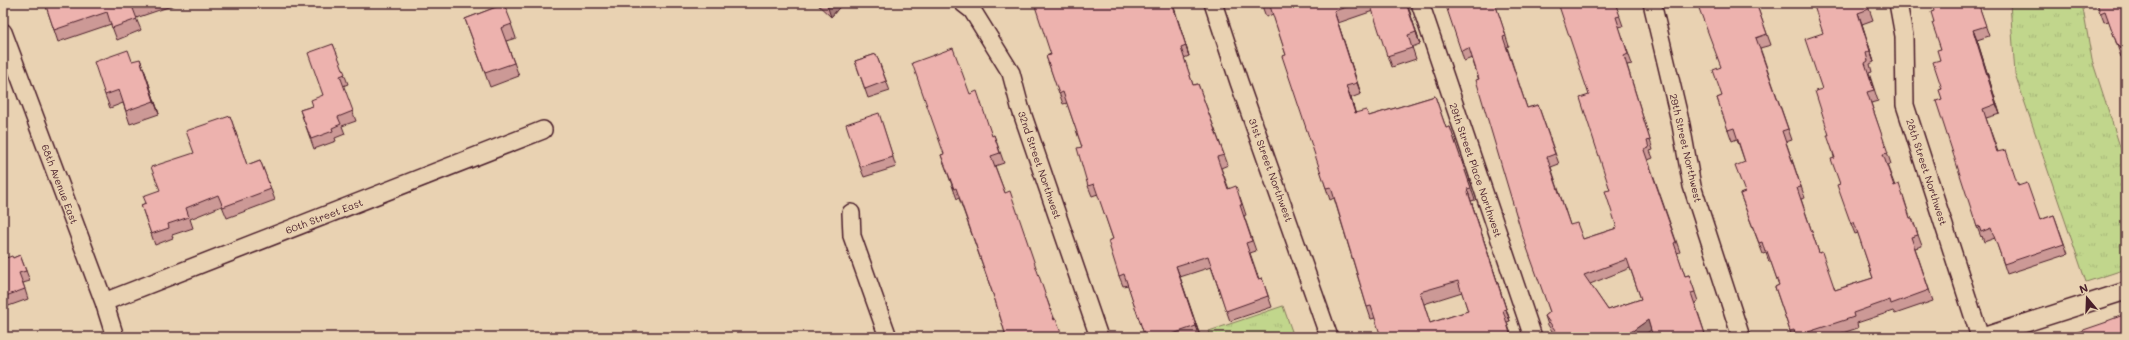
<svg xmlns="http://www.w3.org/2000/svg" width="2129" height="340" font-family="Mali,sans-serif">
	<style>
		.park { fill: url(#park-tufts); stroke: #867a5c }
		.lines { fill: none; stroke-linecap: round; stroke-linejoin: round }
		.minor-casing { stroke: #4a1f2b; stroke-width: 20 }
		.minor { stroke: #e9d2b2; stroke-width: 17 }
		.wall { fill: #cc9996; stroke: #4a1f2b; fill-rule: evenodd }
		.shaded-wall { fill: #a67d7a; stroke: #4a1f2b }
		.building { fill: #edb2ae; stroke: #4a1f2b; fill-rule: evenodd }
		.labels { text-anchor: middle; stroke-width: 3; stroke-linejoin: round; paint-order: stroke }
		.street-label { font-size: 10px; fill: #4a1f2b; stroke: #e9d2b2 }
	</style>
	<defs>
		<pattern id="park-tufts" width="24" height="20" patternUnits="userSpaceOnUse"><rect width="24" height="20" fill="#c1d68c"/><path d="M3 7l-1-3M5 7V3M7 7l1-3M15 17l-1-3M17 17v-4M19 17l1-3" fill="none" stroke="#a7b779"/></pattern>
	</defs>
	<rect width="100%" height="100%" fill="#e9d2b2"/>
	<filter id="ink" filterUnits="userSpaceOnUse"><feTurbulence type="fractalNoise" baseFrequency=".025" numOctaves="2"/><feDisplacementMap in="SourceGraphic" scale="8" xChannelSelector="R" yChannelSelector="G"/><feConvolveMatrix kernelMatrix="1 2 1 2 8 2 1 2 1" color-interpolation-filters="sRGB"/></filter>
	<g filter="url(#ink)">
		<path class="park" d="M 2010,3 L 2082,3 L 2092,60 L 2126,165 L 2126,269 L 2086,282 L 2015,74 Z
			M 1283,306 L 1294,337 L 1209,337 L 1211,336 L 1209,331 Z"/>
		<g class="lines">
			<g class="minor-casing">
				<path id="minor" d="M 963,3 L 972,10 L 1011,73 L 1020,107 L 1099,337
					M 1213,3 L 1239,82 L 1329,337
					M 1420,3 L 1533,337
					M 1652,3 L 1681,125 L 1692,186 L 1741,337
					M 1898,3 L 1904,36 L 1905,105 L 1980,337
					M 3,32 L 104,302 L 115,337
					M 851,213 L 852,236 L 888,337
					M 104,302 L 543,130
					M 1982,337 L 2126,291"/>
			</g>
			<use href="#minor" class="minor"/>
		</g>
		<path class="wall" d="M 45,3 L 180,3 L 136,18 L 141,30 L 117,40 L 111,24 L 58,42 Z
			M 816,3 L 843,3 L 831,17 Z
			M 1172,3 L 1189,56 L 1184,58 L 1193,85 L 1198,84 L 1228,165 L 1221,168 L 1229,189 L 1240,197 L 1246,215 L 1244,216 L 1256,251 L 1250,253 L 1259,279 L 1262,278 L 1272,307 L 1230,321 L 1211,267 L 1180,277 L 1200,336 L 1145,337 L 1128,285 L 1123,286 L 1119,276 L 1113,239 L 1098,194 L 1092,196 L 1088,186 L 1082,147 L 1067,103 L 1063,104 L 1046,56 Z
			M 1261,3 L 1407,3 L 1420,44 L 1412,47 L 1416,59 L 1392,67 L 1373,11 L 1338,23 L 1361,94 L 1351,98 L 1355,113 L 1369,116 L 1435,96 L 1446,128 L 1450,127 L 1475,200 L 1471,201 L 1510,321 L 1507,322 L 1512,337 L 1375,318 L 1371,319 L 1367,307 L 1334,198 L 1330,200 L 1326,188 L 1286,55 L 1273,14 L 1266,17 ZM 1462,292 L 1468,311 L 1430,323 L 1424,304 Z
			M 1495,3 L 1509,46 L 1507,47 L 1527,108 L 1538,105 L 1559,164 L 1551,167 L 1570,225 L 1583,239 L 1617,228 L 1610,190 L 1589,95 L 1615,3 L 1623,26 L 1619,27 L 1632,64 L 1627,65 L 1653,150 L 1650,151 L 1653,158 L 1648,160 L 1680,252 L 1677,253 L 1685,276 L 1689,275 L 1698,301 L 1695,303 L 1706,337 L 1653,337 L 1651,330 L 1641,337 L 1556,337 L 1548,325 L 1545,316 L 1550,312 L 1472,58 L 1464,61 L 1461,51 ZM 1630,268 L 1641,299 L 1608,310 L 1590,284 Z
			M 1756,3 L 1771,45 L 1760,48 L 1792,140 L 1786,142 L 1805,198 L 1801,199 L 1819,253 L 1835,290 L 1873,278 L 1858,233 L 1855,234 L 1851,224 L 1840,184 L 1829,135 L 1822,89 L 1823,33 L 1867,3 L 1873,20 L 1862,24 L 1874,62 L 1870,64 L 1872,72 L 1869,73 L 1878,101 L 1871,103 L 1891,164 L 1887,165 L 1895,186 L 1903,195 L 1910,218 L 1912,218 L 1922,246 L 1915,248 L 1933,301 L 1895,314 L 1893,311 L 1857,323 L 1858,328 L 1830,337 L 1792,337 L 1775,287 L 1779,285 L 1771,262 L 1769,262 L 1766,253 L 1763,254 L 1740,194 L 1745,192 L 1745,162 L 1737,139 L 1732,141 L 1717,98 L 1722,96 L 1721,67 Z
			M 1978,3 L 1989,36 L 1977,40 L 2000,114 L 1986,118 L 1998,152 L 2040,220 L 2054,215 L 2068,254 L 2007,274 L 1995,238 L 1984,242 L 1982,236 L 1981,237 L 1977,227 L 1942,99 L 1942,89 L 1940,60 L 1941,49 L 1934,22 L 1934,11 Z
			M 2097,3 L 2126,3 L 2124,56 L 2121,57 L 2109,21 L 2104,22 Z
			M 504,4 L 516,38 L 506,41 L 519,76 L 490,87 L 465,19 Z
			M 333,44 L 348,84 L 343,86 L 356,121 L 342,126 L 345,134 L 335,138 L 336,141 L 314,149 L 300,110 L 313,106 L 323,95 Z
			M 876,54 L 890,91 L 868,98 L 855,61 Z
			M 132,61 L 145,72 L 159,114 L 130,124 L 123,103 L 110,108 L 105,95 Z
			M 970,94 L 992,136 L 994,135 L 1004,163 L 995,166 L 1005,193 L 1055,320 L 1062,337 L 1003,337 L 1006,336 L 995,300 L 959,198 L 957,199 L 941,155 L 944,154 Z
			M 230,116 L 247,165 L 260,160 L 275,200 L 227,218 L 222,206 L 190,219 L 193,228 L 172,235 L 173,238 L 155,245 L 141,205 L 146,203 L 160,190 L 194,153 Z
			M 882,123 L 896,167 L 864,177 L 860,167 Z
			M 20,255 L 30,281 L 23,283 L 28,299 L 3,308 L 3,259 L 13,258 Z"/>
		<path class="shaded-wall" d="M 828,3 L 843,3 L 831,17 L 827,5 Z
			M 1172,3 L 1175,10 L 1189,56 L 1186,46 Z
			M 1406,3 L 1407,3 L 1420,44 L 1416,32 Z
			M 1334,11 L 1338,23 L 1361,94 L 1357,83 Z
			M 1858,13 L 1862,24 L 1874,62 L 1870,51 Z
			M 1973,30 L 1977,40 L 2000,114 L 1996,104 Z
			M 140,59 L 145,72 L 159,114 L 154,101 Z
			M 1346,86 L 1351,98 L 1359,125 Z
			M 1467,189 L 1471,201 L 1510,321 L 1506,309 Z
			M 1176,266 L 1180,277 L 1200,336 L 1196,326 Z
			M 1648,320 L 1651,330 L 1641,337 L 1624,337 Z"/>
		<path class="building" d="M 45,3 L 141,3 L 132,6 L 137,19 L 112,28 L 107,12 L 54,30 Z
			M 1034,3 L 1172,3 L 1186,46 L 1181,48 L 1193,85 L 1198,84 L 1224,155 L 1217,157 L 1228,189 L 1236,186 L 1242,205 L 1240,205 L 1252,241 L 1246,243 L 1258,279 L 1262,278 L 1268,296 L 1226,311 L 1208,256 L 1176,266 L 1196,326 L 1164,337 L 1145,337 L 1124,274 L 1119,276 L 1108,241 L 1113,239 L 1094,184 L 1088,186 L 1077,148 L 1082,147 L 1063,92 L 1059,94 L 1046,56 L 1051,55 Z
			M 1261,3 L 1268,3 L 1262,5 Z
			M 1269,3 L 1359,3 L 1334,11 L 1357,83 L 1346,86 L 1355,113 L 1366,110 L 1369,116 L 1435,96 L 1446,128 L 1450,127 L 1471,188 L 1467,189 L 1506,309 L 1503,310 L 1511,337 L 1381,337 L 1371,306 L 1367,307 L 1331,187 L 1326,188 L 1282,56 L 1286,55 ZM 1458,281 L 1468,311 L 1430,323 L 1420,292 Z
			M 1370,3 L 1406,3 L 1416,32 L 1408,35 L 1412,48 L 1387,56 Z
			M 1445,3 L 1495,3 L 1506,36 L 1503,37 L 1527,108 L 1538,105 L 1555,154 L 1547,157 L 1570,225 L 1577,223 L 1583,239 L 1617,228 L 1605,191 L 1610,190 L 1580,98 L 1589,95 L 1558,3 L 1615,3 L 1620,16 L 1616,17 L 1628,54 L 1624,56 L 1650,140 L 1647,141 L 1649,148 L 1644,150 L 1676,242 L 1674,243 L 1685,276 L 1689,275 L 1695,292 L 1691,293 L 1705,334 L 1701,336 L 1702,337 L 1653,337 L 1648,320 L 1624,337 L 1560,337 L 1545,316 L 1550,312 L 1522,234 L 1476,80 L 1479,79 L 1469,48 L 1461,51 ZM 1627,259 L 1641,299 L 1608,310 L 1584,275 Z
			M 1697,3 L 1756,3 L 1767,34 L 1756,38 L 1788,129 L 1782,131 L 1801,187 L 1797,188 L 1819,253 L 1822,252 L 1835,290 L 1873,278 L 1854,222 L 1851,224 L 1837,185 L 1840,184 L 1831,159 L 1835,158 L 1827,135 L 1829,135 L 1815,91 L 1822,89 L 1805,39 L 1823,33 L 1813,3 L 1867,3 L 1869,9 L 1858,13 L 1870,51 L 1866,53 L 1868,61 L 1865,63 L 1874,90 L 1867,92 L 1888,153 L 1883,154 L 1894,186 L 1899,184 L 1910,218 L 1912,218 L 1918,235 L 1911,237 L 1929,290 L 1891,304 L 1890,300 L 1853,313 L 1854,317 L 1796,336 L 1794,330 L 1790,331 L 1775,287 L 1779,285 L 1767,251 L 1765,252 L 1762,242 L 1759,243 L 1740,194 L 1745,192 L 1735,166 L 1745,162 L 1734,128 L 1728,130 L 1717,98 L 1722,96 L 1713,70 L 1721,67 Z
			M 1932,3 L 1978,3 L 1986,26 L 1973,30 L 1996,104 L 1983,109 L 1997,152 L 2006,150 L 2018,186 L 2027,183 L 2040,220 L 2054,215 L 2064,244 L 2004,264 L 1991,228 L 1981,232 L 1979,226 L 1977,227 L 1936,101 L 1942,99 L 1939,90 L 1942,89 L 1933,62 L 1940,60 L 1937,50 L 1941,49 L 1932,23 L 1934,22 L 1931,12 L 1934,11 Z
			M 2097,3 L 2126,3 L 2126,63 L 2120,46 L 2118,47 L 2105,11 L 2100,13 Z
			M 504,4 L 512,24 L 501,28 L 514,63 L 485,73 L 465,19 Z
			M 333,44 L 345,74 L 340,76 L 353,111 L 338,117 L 341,124 L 332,128 L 333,131 L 311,139 L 300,110 L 313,106 L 311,100 L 323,95 L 308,53 Z
			M 953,48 L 970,94 L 977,91 L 992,136 L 994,135 L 1000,153 L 991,156 L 1005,193 L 1010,191 L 1054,320 L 1056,319 L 1062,336 L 1060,337 L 1003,337 L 1006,336 L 995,300 L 956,188 L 954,189 L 941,155 L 944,154 L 912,63 Z
			M 128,50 L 132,61 L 140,59 L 154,101 L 126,111 L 119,90 L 105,95 L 94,62 Z
			M 876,54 L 886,81 L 865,89 L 855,61 Z
			M 879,113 L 893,157 L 860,167 L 846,124 Z
			M 230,116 L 247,165 L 260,160 L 271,189 L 223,207 L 218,195 L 186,208 L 189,217 L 168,224 L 169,228 L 151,234 L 141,205 L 146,203 L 143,196 L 160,190 L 151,167 L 194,153 L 186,131 Z
			M 20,255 L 26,271 L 19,273 L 25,289 L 3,297 L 3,259 L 12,256 L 13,258 Z
			M 2126,314 L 2126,337 L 2063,337 L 2107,322 L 2107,321 Z
			M 1283,334 L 1284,337 L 1273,337 Z"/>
	</g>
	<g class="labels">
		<g class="street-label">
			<text transform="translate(1686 148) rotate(77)" y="4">29th Street Northwest</text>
			<text transform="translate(1040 165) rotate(71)" y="4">32nd Street Northwest</text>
			<text transform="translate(1271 170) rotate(70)" y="4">31st Street Northwest</text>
			<text transform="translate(1476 170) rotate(71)" y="4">29th Street Place Northwest</text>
			<text transform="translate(1927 172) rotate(72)" y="4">28th Street Northwest</text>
			<text transform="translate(60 184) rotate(69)" y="4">68th Avenue East</text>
			<text transform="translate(324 216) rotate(-21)" y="4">60th Street East</text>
		</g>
	</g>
	<rect width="2129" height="340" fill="none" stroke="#e9d2b2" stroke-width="16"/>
	<rect x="8" y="8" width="2113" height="324" fill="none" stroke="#4a1f2b" stroke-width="1.5" filter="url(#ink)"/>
	<g transform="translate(2087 298) rotate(341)" stroke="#e9d2b2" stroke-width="3" paint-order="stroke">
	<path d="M0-3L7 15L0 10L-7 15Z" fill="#4a1f2b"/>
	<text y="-6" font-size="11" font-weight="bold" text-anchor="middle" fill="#4a1f2b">N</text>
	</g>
</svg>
